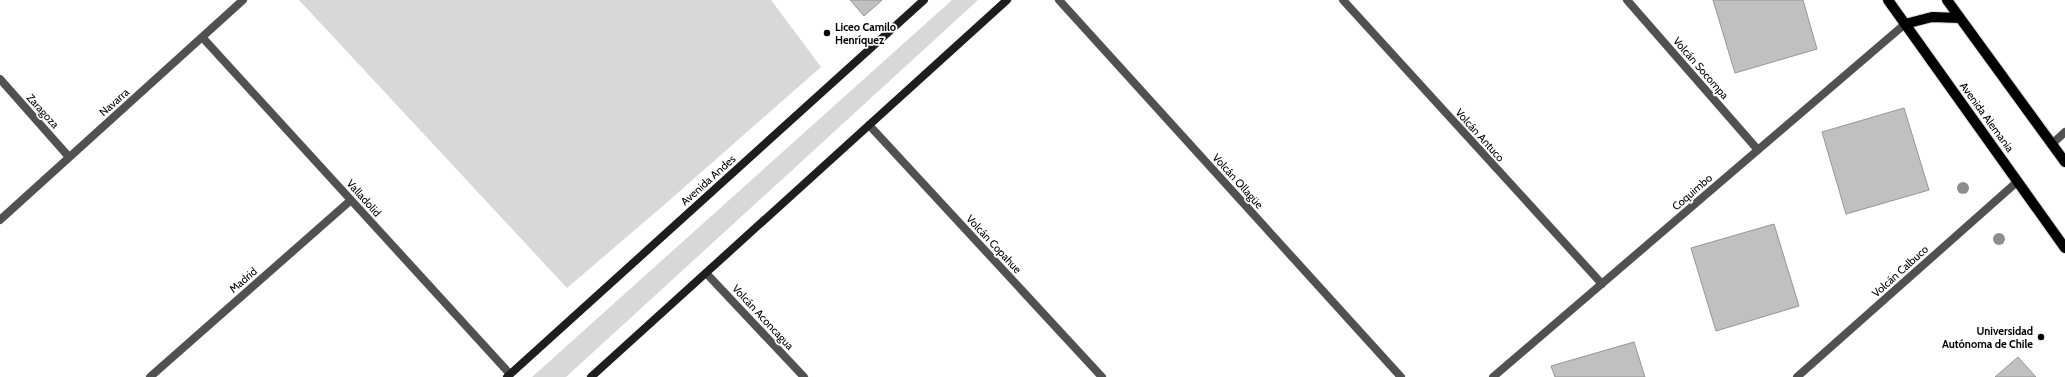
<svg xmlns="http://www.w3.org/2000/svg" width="2065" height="377" font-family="Cabin,sans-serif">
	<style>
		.green { fill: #d8d8d8 }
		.building { fill: #c0c0c0; stroke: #959595 }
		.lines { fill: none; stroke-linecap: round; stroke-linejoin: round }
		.primary-casing { stroke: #dbdbdb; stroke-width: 12 }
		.street { stroke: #515151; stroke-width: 8 }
		.secondary { stroke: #1e1e1e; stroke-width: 8 }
		.primary { stroke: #000; stroke-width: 10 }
		.tree { fill: #8d8d8d }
		.poi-dot { fill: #000; stroke: #fff; stroke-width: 1.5 }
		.labels { text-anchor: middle; stroke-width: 3.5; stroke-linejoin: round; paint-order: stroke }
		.poi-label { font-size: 11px; font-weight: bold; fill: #000; stroke: #fff; text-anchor: start }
		.street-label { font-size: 11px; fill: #000; stroke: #fff }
	</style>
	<rect width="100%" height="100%" fill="#fff"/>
	<path class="green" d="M 299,0 L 771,0 L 821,67 L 664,205 L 567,288 Z
		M 952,0 L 978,0 L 566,377 L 532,377 Z"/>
	<path class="building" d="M 850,0 L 882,0 L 864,16 Z
		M 1713,0 L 1803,0 L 1817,49 L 1735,73 Z
		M 1904,108 L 1929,190 L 1846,214 L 1822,132 Z
		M 1774,224 L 1799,306 L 1716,331 L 1691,248 Z
		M 1634,342 L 1645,377 L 1555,377 L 1551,366 Z
		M 2018,357 L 2036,377 L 1995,377 Z"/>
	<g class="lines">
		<g class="primary-casing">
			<path id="primary" d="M 1888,0 L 2065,248
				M 1947,0 L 2065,162
				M 1905,24 L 1932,17 L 1960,18"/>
		</g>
		<path class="street" d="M 1059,0 L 1401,377
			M 1343,0 L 1602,284
			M 1627,0 L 1758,150
			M 202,37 L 510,374
			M 0,79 L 69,157
			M 869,125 L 1102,377
			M 2052,144 L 2065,132
			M 0,220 L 243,0
			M 706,273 L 804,377
			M 150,377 L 351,200
			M 1493,377 L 1905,24
			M 1797,377 L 2018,181"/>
		<path class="secondary" d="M 507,377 L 924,0
			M 591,377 L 1007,0"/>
		<use href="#primary" class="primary"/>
	</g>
	<g class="tree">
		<circle cx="1963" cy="188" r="6"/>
		<circle cx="1999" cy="239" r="6"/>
	</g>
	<g class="poi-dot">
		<circle cx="827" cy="33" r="4"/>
		<circle cx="2041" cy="337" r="4"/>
	</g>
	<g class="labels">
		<g class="poi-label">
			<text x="835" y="31">Liceo Camilo<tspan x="835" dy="13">Henríquez</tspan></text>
			<text x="2033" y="335" text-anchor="end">Universidad<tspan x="2033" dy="13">Autónoma de Chile</tspan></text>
		</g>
		<g class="street-label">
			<text transform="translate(1701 68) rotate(49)" y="4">Volcán Socompa</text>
			<text transform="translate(114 102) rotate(-42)" y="4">Navarra</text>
			<text transform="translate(43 111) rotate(48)" y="4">Zaragoza</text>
			<text transform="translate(1987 117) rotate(54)" y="4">Avenida Alemania</text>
			<text transform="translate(1480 135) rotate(48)" y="4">Volcán Antuco</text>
			<text transform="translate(708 180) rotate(-42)" y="4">Avenida Andes</text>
			<text transform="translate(1238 181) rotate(48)" y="4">Volcán Ollagüe</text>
			<text transform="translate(1692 192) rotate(-41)" y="4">Coquimbo</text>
			<text transform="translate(364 198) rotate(48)" y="4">Valladolid</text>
			<text transform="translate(994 244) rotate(47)" y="4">Volcán Copahue</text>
			<text transform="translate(1900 271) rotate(-42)" y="4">Volcán Calbuco</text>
			<text transform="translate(243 280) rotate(-41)" y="4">Madrid</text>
			<text transform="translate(763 317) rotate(47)" y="4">Volcán Aconcagua</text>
		</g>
	</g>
</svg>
